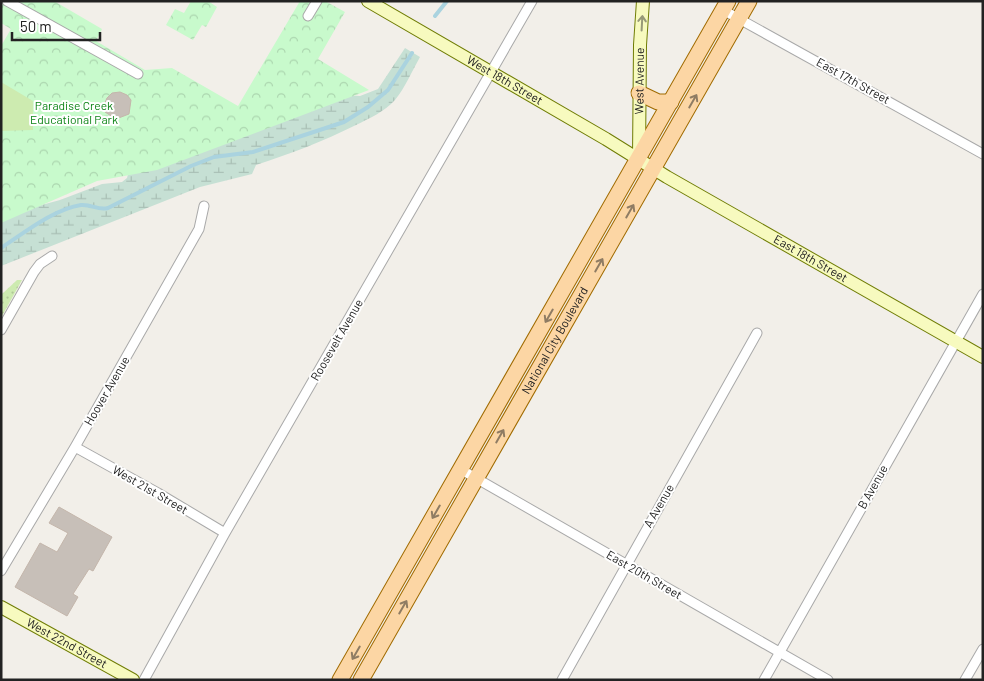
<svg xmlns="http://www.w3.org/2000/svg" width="984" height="681" font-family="Barlow,sans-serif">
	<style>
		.grass { fill: url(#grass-dots) }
		.wetland { fill: url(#wetland-marsh) }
		.park { fill: url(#park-crowns) }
		.garden { fill: #cdebb0 }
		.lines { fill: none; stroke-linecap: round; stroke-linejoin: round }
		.stream { stroke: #aad3df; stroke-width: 4 }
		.building { fill: #c7bfb8; stroke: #c4b6ab }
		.street-casing { stroke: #a9a9a9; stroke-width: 11 }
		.secondary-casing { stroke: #707d05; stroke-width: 14 }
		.primary-casing { stroke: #a06b00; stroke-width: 17 }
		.street { stroke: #fff; stroke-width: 9 }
		.secondary { stroke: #f7fabf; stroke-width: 12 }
		.primary { stroke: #fcd6a4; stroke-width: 15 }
		.oneway { stroke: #979978 }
		.oneway2 { stroke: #8f7c63 }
		.labels { text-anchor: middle; stroke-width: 4; stroke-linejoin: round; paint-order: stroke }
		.street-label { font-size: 12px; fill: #222; stroke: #fff }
		.park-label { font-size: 12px; fill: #0c8416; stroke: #fff }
	</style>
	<defs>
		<pattern id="grass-dots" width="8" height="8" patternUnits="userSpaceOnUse" patternTransform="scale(1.25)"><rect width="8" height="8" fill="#cdebb0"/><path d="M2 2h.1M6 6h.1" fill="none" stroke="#b0c997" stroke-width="1.8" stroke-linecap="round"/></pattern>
		<pattern id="wetland-marsh" width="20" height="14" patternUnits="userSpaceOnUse" patternTransform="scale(1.25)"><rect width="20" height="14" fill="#c6e0d4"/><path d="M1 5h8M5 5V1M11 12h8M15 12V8" fill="none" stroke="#aac0b6"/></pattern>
		<pattern id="park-crowns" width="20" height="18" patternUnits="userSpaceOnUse" patternTransform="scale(1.25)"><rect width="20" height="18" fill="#c8facc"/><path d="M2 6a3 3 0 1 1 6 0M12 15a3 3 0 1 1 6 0" fill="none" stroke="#acd6af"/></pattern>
	</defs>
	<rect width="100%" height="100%" fill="#f2efe9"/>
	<path class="grass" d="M 17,280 L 22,280 L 2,316 L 1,295 Z"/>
	<path class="wetland" d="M 405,48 L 420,57 C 412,71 405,88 395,100 C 384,112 370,118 356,125 C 324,141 290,154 256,165 L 252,174 L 200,187 L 1,266 L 1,216 L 60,200 L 102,184 L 122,182 L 127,178 L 141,124 L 236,118 L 344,95 L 360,96 L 378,89 Z"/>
	<path class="park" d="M 1,1 L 54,1 L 102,29 L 96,41 L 145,70 L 172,68 L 238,106 L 300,1 L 325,1 L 345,12 L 318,59 L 369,90 L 157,170 L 97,181 L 1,223 L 1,46 L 11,29 L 1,23 Z
		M 191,1 L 208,1 L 217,7 L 206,27 L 202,25 L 193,40 L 166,25 L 175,9 L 184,13 Z"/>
	<path class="garden" d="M 1,82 L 33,101 L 33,130 L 1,131 Z"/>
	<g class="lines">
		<path class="stream" d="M 435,16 L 447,1
			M 1,248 C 24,233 54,209 81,205 C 92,204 98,211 108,208 L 191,166 L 214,157 L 253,152 L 344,122 L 368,107 L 388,90 L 412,53"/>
	</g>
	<path class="building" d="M 120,92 L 127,95 L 131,100 L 129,114 L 116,119 L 105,112 L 104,105 L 107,98 L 112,93 Z
		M 59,507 L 112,537 L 93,571 L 89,569 L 73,594 L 78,597 L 67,616 L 15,587 L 40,543 L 57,552 L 68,533 L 49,523 Z"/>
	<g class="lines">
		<g class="street-casing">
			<path id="street" d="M 7,1 L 138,74
				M 723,10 L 983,154
				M 308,16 L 317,1
				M 1,330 L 34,272 L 40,264 L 52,256
				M 75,447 L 158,493 L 225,533
				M 460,469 L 828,680
				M 1,571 L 75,447 L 199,229 L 204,206
				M 144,680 L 225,533 L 532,1
				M 562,680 L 757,333
				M 764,680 L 983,294
				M 965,680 L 983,649"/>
		</g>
		<g class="secondary-casing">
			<g id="secondary">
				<path id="s1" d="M 368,1 L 606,139 L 667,177 L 983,357"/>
				<path id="s2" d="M 639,157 L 640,45 L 643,1"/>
				<path id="s3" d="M 1,607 L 133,680"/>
			</g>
		</g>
		<g class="primary-casing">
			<g id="primary">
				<path d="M 639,93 L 658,102 L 671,102"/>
				<path d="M 340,680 L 728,1"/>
				<path id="s4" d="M 361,680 L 749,1"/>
			</g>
		</g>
		<use href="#street" class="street"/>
		<use href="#secondary" class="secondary"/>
		<use href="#primary" class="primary"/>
	</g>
	<defs><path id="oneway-shaft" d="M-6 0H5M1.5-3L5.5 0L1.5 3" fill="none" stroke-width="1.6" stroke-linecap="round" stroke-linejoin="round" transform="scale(1.25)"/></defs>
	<use class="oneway" href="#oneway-shaft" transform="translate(642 23) rotate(-87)"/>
	<g class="oneway2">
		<use href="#oneway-shaft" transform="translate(693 101) rotate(-60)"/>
		<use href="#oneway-shaft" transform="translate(630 211) rotate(-60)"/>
		<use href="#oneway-shaft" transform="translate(599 265) rotate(-60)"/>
		<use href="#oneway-shaft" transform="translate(549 316) rotate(120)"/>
		<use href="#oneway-shaft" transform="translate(500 436) rotate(-60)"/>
		<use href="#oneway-shaft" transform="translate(436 512) rotate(120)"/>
		<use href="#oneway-shaft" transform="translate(403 607) rotate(-60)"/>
		<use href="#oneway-shaft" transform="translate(356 653) rotate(120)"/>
	</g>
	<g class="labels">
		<g class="street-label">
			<text dy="4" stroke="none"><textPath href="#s1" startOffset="158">West 18th Street</textPath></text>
			<text dy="4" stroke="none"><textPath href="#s2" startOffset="76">West Avenue</textPath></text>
			<text transform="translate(853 81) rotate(29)" y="4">East 17th Street</text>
			<text dy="4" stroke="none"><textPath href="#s1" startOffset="512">East 18th Street</textPath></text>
			<text transform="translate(337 340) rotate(-60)" y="4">Roosevelt Avenue</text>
			<text dy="4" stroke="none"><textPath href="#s4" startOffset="391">National City Boulevard</textPath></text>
			<text transform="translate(107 391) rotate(-60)" y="4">Hoover Avenue</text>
			<text transform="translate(873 487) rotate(-61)" y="4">B Avenue</text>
			<text transform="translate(150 490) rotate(30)" y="4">West 21st Street</text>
			<text transform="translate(659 506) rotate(-60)" y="4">A Avenue</text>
			<text transform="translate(644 575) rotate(30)" y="4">East 20th Street</text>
			<text dy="4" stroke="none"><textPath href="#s3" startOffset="75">West 22nd Street</textPath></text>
		</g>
		<g class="park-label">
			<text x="74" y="110">Paradise Creek<tspan x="74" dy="14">Educational Park</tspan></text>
		</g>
	</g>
	<rect width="984" height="681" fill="none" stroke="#222222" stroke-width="5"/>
	<path d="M12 32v8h88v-8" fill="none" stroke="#222222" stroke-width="2.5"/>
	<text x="20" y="32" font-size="15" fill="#222222" stroke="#ffffff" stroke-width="4" paint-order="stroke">50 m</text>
</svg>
